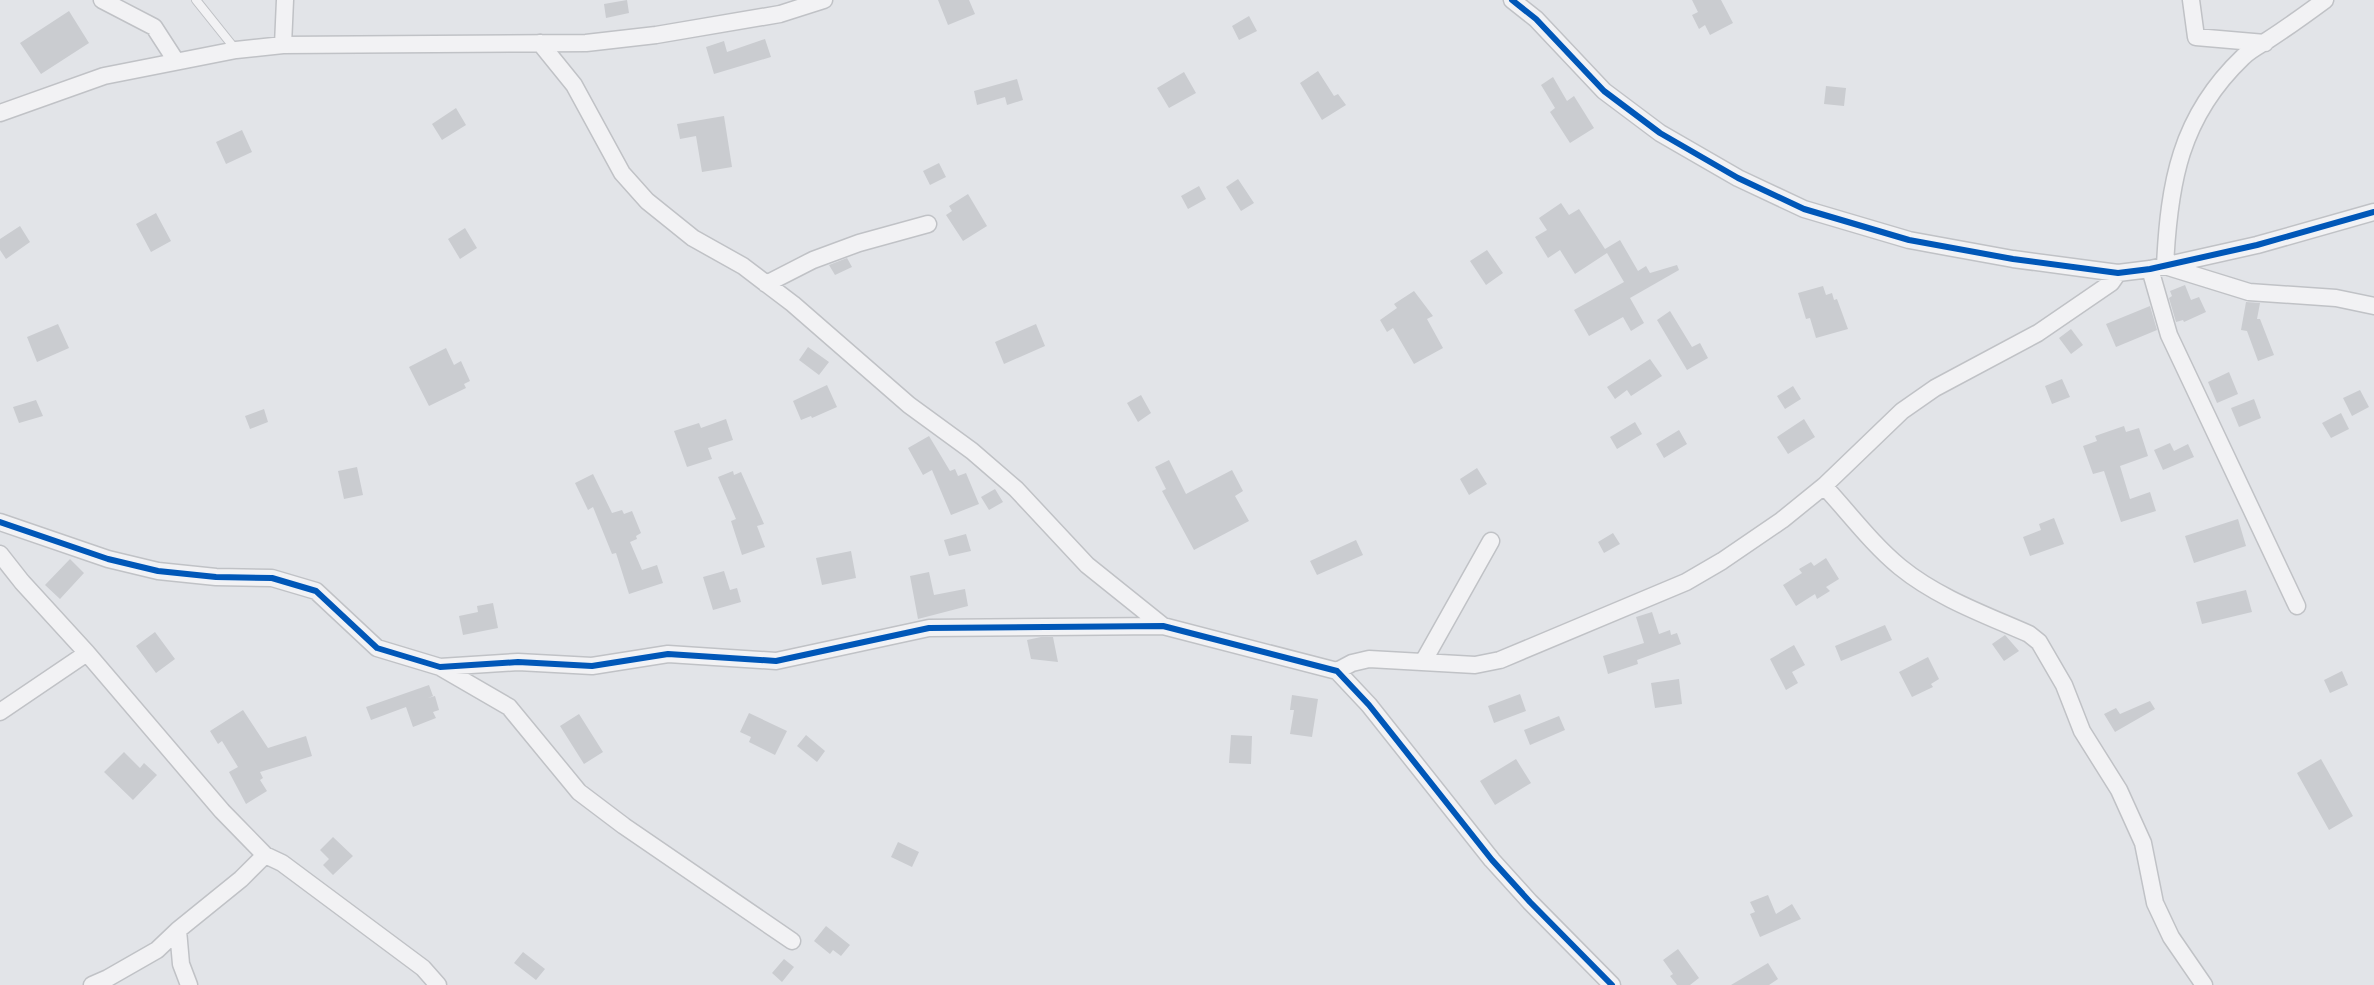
<svg xmlns="http://www.w3.org/2000/svg" width="2374" height="985" font-family="Commissioner,sans-serif">
	<style>
		.building { fill: #caccd0 }
		.lines { fill: none; stroke-linecap: round; stroke-linejoin: round }
		.service-casing { stroke: #c0c2c6; stroke-width: 10 }
		.minor-casing { stroke: #c0c2c6; stroke-width: 19 }
		.service { stroke: #f2f2f4; stroke-width: 8 }
		.minor { stroke: #f2f2f4; stroke-width: 16 }
		.cycleway-casing { stroke: #eff2f7; stroke-width: 9 }
		.cycleway { stroke: #0057b8; stroke-width: 6 }
	</style>
	<rect width="100%" height="100%" fill="#e2e4e8"/>
	<path class="building" d="M 627,0 L 629,13 L 606,18 L 604,4 Z
		M 938,0 L 969,0 L 975,14 L 948,25 Z
		M 1692,0 L 1721,0 L 1733,23 L 1710,35 L 1705,25 L 1699,29 L 1692,15 L 1698,12 Z
		M 69,11 L 89,43 L 41,74 L 20,43 Z
		M 1249,16 L 1257,31 L 1239,40 L 1232,26 Z
		M 765,39 L 771,57 L 714,74 L 706,47 L 724,41 L 727,52 Z
		M 1318,71 L 1334,96 L 1338,94 L 1346,105 L 1322,120 L 1300,83 Z
		M 1184,72 L 1196,93 L 1169,108 L 1157,88 Z
		M 1553,77 L 1567,101 L 1574,96 L 1594,128 L 1570,143 L 1550,112 L 1555,108 L 1541,85 Z
		M 1017,79 L 1023,100 L 1007,105 L 1005,97 L 977,105 L 974,91 Z
		M 1826,86 L 1846,88 L 1844,106 L 1824,104 Z
		M 456,108 L 466,125 L 442,140 L 432,124 Z
		M 724,116 L 732,167 L 702,172 L 696,136 L 680,139 L 677,124 Z
		M 242,130 L 252,152 L 226,164 L 216,142 Z
		M 939,163 L 946,177 L 930,185 L 923,171 Z
		M 1238,179 L 1254,203 L 1241,211 L 1226,187 Z
		M 1199,186 L 1206,199 L 1188,209 L 1181,196 Z
		M 968,194 L 987,226 L 963,241 L 946,215 L 952,211 L 949,206 Z
		M 1561,203 L 1569,215 L 1579,209 L 1605,249 L 1620,240 L 1638,271 L 1646,266 L 1650,273 L 1677,265 L 1679,270 L 1630,298 L 1644,323 L 1631,331 L 1623,317 L 1589,336 L 1574,310 L 1624,282 L 1607,253 L 1575,274 L 1560,250 L 1548,258 L 1535,237 L 1547,230 L 1539,218 Z
		M 156,213 L 171,241 L 151,252 L 136,224 Z
		M 20,226 L 30,242 L 6,259 L 0,250 L 0,239 Z
		M 465,228 L 477,248 L 460,259 L 448,239 Z
		M 1487,250 L 1503,273 L 1486,285 L 1470,261 Z
		M 847,258 L 852,267 L 835,275 L 829,265 Z
		M 2185,285 L 2191,300 L 2199,297 L 2206,312 L 2184,322 L 2183,320 L 2176,322 L 2169,298 L 2172,296 L 2170,291 Z
		M 1823,286 L 1826,295 L 1832,293 L 1834,300 L 1837,299 L 1848,329 L 1816,338 L 1810,318 L 1806,319 L 1798,293 Z
		M 1414,291 L 1433,316 L 1427,319 L 1443,348 L 1414,364 L 1393,328 L 1387,332 L 1380,320 L 1397,308 L 1394,304 Z
		M 2246,302 L 2260,303 L 2257,319 L 2260,319 L 2274,355 L 2258,361 L 2247,331 L 2241,330 Z
		M 2150,306 L 2157,330 L 2116,347 L 2106,324 Z
		M 1670,311 L 1692,347 L 1700,343 L 1708,358 L 1687,370 L 1657,320 Z
		M 58,324 L 69,348 L 37,362 L 27,337 Z
		M 1036,324 L 1045,346 L 1004,364 L 995,342 Z
		M 2071,329 L 2083,345 L 2071,354 L 2059,338 Z
		M 808,347 L 829,362 L 819,375 L 799,360 Z
		M 446,348 L 454,365 L 461,361 L 470,381 L 464,384 L 466,388 L 429,406 L 409,367 Z
		M 1650,359 L 1662,376 L 1631,396 L 1627,390 L 1615,399 L 1607,387 Z
		M 2229,372 L 2238,394 L 2217,403 L 2208,382 Z
		M 2062,379 L 2070,397 L 2052,404 L 2045,386 Z
		M 827,385 L 837,407 L 812,418 L 811,416 L 801,420 L 793,401 Z
		M 1793,386 L 1801,399 L 1785,409 L 1777,396 Z
		M 2360,390 L 2369,407 L 2352,416 L 2343,398 Z
		M 1141,395 L 1151,413 L 1138,422 L 1127,403 Z
		M 2254,399 L 2261,418 L 2239,427 L 2231,408 Z
		M 36,400 L 43,416 L 19,423 L 13,407 Z
		M 264,409 L 268,422 L 250,429 L 245,416 Z
		M 2341,413 L 2349,429 L 2331,438 L 2322,423 Z
		M 726,419 L 733,440 L 708,448 L 712,459 L 687,467 L 674,431 L 699,423 L 701,428 Z
		M 1804,419 L 1815,437 L 1788,454 L 1777,437 Z
		M 1635,422 L 1642,434 L 1617,449 L 1610,437 Z
		M 2124,426 L 2126,432 L 2139,428 L 2148,456 L 2120,466 L 2130,499 L 2150,492 L 2156,511 L 2121,522 L 2104,471 L 2093,474 L 2083,446 L 2097,441 L 2095,436 Z
		M 1679,430 L 1687,444 L 1664,458 L 1656,444 Z
		M 929,436 L 950,471 L 955,469 L 958,476 L 966,473 L 979,504 L 951,515 L 932,470 L 923,475 L 908,448 Z
		M 2170,443 L 2174,451 L 2188,444 L 2194,457 L 2163,470 L 2154,450 Z
		M 1169,460 L 1186,494 L 1232,470 L 1243,491 L 1235,496 L 1249,521 L 1194,550 L 1162,491 L 1166,489 L 1155,467 Z
		M 357,467 L 363,495 L 344,499 L 338,471 Z
		M 1477,468 L 1487,484 L 1469,495 L 1460,479 Z
		M 733,471 L 734,475 L 741,472 L 764,524 L 757,526 L 765,547 L 742,555 L 731,521 L 736,519 L 718,477 Z
		M 593,474 L 612,513 L 622,510 L 624,514 L 632,511 L 641,533 L 636,536 L 637,539 L 630,542 L 642,570 L 657,565 L 663,583 L 629,594 L 616,553 L 612,554 L 593,507 L 588,510 L 575,483 Z
		M 995,489 L 1003,502 L 989,510 L 981,497 Z
		M 2054,518 L 2064,544 L 2030,556 L 2023,537 L 2041,530 L 2039,524 Z
		M 2238,519 L 2246,546 L 2194,563 L 2185,536 Z
		M 1613,533 L 1620,544 L 1604,553 L 1598,542 Z
		M 966,534 L 971,551 L 949,556 L 944,540 Z
		M 1356,540 L 1363,555 L 1317,575 L 1310,561 Z
		M 851,551 L 856,578 L 822,585 L 816,558 Z
		M 1826,558 L 1839,579 L 1826,587 L 1830,591 L 1817,599 L 1815,594 L 1796,606 L 1783,585 L 1802,573 L 1799,569 L 1811,562 L 1814,566 Z
		M 70,559 L 84,573 L 60,599 L 45,585 Z
		M 724,571 L 730,590 L 737,588 L 741,602 L 713,610 L 703,577 Z
		M 929,572 L 934,595 L 965,589 L 968,606 L 918,619 L 910,576 Z
		M 2246,590 L 2252,612 L 2202,624 L 2196,602 Z
		M 493,603 L 498,628 L 463,635 L 459,616 L 478,612 L 477,606 Z
		M 1652,612 L 1659,634 L 1670,630 L 1671,635 L 1677,633 L 1681,644 L 1637,660 L 1638,664 L 1608,674 L 1603,656 L 1644,643 L 1636,617 Z
		M 1885,625 L 1892,640 L 1841,661 L 1835,646 Z
		M 155,632 L 175,659 L 156,673 L 136,646 Z
		M 2005,635 L 2019,651 L 2004,661 L 1992,644 Z
		M 1041,637 L 1053,637 L 1058,662 L 1031,659 L 1027,640 Z
		M 1794,645 L 1805,665 L 1792,672 L 1798,683 L 1786,690 L 1770,659 Z
		M 1928,657 L 1939,679 L 1931,684 L 1933,687 L 1912,697 L 1899,672 Z
		M 2342,671 L 2348,685 L 2330,693 L 2324,680 Z
		M 1679,679 L 1682,704 L 1655,708 L 1651,683 Z
		M 429,685 L 433,696 L 428,698 L 435,696 L 439,710 L 433,712 L 436,718 L 413,727 L 406,707 L 371,720 L 366,707 Z
		M 1520,694 L 1526,711 L 1494,723 L 1488,706 Z
		M 1292,695 L 1318,699 L 1312,737 L 1290,734 L 1294,710 L 1290,710 Z
		M 2150,701 L 2155,709 L 2115,732 L 2104,714 L 2116,708 L 2120,714 Z
		M 243,710 L 268,748 L 306,736 L 312,756 L 260,772 L 263,778 L 260,780 L 267,791 L 246,804 L 229,772 L 238,767 L 222,741 L 218,744 L 210,731 Z
		M 749,713 L 787,731 L 775,755 L 749,742 L 751,737 L 740,732 Z
		M 579,714 L 603,752 L 584,764 L 560,726 Z
		M 1559,716 L 1565,730 L 1530,745 L 1524,730 Z
		M 806,735 L 825,751 L 817,762 L 797,746 Z
		M 1231,735 L 1252,736 L 1251,764 L 1229,763 Z
		M 124,752 L 140,768 L 144,763 L 157,775 L 133,800 L 104,772 Z
		M 1516,759 L 1531,783 L 1495,805 L 1480,781 Z
		M 2321,759 L 2353,816 L 2329,830 L 2297,773 Z
		M 333,837 L 353,856 L 333,875 L 323,865 L 329,859 L 320,850 Z
		M 898,842 L 919,852 L 912,867 L 891,857 Z
		M 1768,895 L 1776,914 L 1792,904 L 1801,919 L 1760,937 L 1750,914 L 1755,912 L 1750,902 Z
		M 826,926 L 850,945 L 841,956 L 833,950 L 830,954 L 814,941 Z
		M 1678,949 L 1699,978 L 1690,985 L 1677,985 L 1670,976 L 1673,974 L 1663,960 Z
		M 523,952 L 545,969 L 536,980 L 514,963 Z
		M 784,959 L 794,967 L 782,982 L 772,973 Z
		M 1768,963 L 1778,979 L 1769,985 L 1731,985 Z"/>
	<g class="lines">
		<g class="service-casing">
			<path id="service" d="M 196,0 L 236,50"/>
		</g>
		<g class="minor-casing">
			<path id="minor" d="M 102,0 L 154,27 L 176,61
				M 1512,0 L 1536,19 L 1604,91 L 1660,133 L 1738,178 L 1804,209 L 1909,240 L 2013,259 L 2118,273 L 2150,269 L 2257,245 L 2374,212
				M 2191,0 L 2196,37 L 2265,43
				M 2325,0 C 2306,14 2288,27 2268,40 C 2260,45 2250,50 2243,57 C 2180,117 2169,183 2165,266 L 2249,292 L 2336,298 L 2374,306
				M 540,43 L 574,85 L 622,173 L 647,201 L 693,238 L 743,266 L 793,304 L 909,405 L 972,451 L 1016,489 L 1087,565 L 1163,626
				M 283,45 L 285,0
				M 0,113 L 104,76 L 236,50 L 283,45 L 586,43 L 656,35 L 780,14 L 824,0
				M 2150,269 L 2169,335 L 2297,606
				M 766,284 L 813,260 L 859,243 L 928,224
				M 1824,486 C 1849,513 1872,544 1900,567 C 1938,598 1986,615 2029,634 L 2039,642 L 2064,685 L 2082,731 L 2119,790 L 2143,843 L 2155,903 L 2171,937 L 2204,985
				M 0,522 L 108,559 L 158,571 L 216,577 L 272,578 L 316,591 L 377,648 L 440,667 L 518,662 L 592,666 L 668,654 L 776,661 L 929,628 L 1163,626 L 1337,671 L 1369,705 L 1492,860 L 1530,902 L 1612,985
				M 0,554 L 22,582 L 87,653 L 222,811 L 265,855 L 282,863 L 423,968 L 438,985
				M 1423,662 L 1491,541
				M 440,667 L 509,707 L 579,792 L 624,826 L 792,941
				M 1337,671 L 1352,663 L 1369,659 L 1475,665 L 1500,660 L 1686,582 L 1722,561 L 1782,520 L 1824,486 L 1902,411 L 1935,388 L 2038,333 L 2111,283 L 2118,273
				M 0,712 L 87,653
				M 178,930 L 181,964 L 189,985
				M 92,985 L 108,978 L 157,950 L 178,930 L 241,879 L 265,855"/>
		</g>
		<use href="#service" class="service"/>
		<use href="#minor" class="minor"/>
		<g class="cycleway-casing">
			<path id="cycleway" d="M 1512,0 L 1536,19 L 1604,91 L 1660,133 L 1738,178 L 1804,209 L 1909,240 L 2013,259 L 2118,273 L 2150,269 L 2257,245 L 2374,212
				M 0,522 L 108,559 L 158,571 L 216,577 L 272,578 L 316,591 L 377,648 L 440,667 L 518,662 L 592,666 L 668,654 L 776,661 L 929,628 L 1163,626 L 1337,671 L 1369,705 L 1492,860 L 1530,902 L 1612,985"/>
		</g>
		<use href="#cycleway" class="cycleway"/>
	</g>
</svg>
